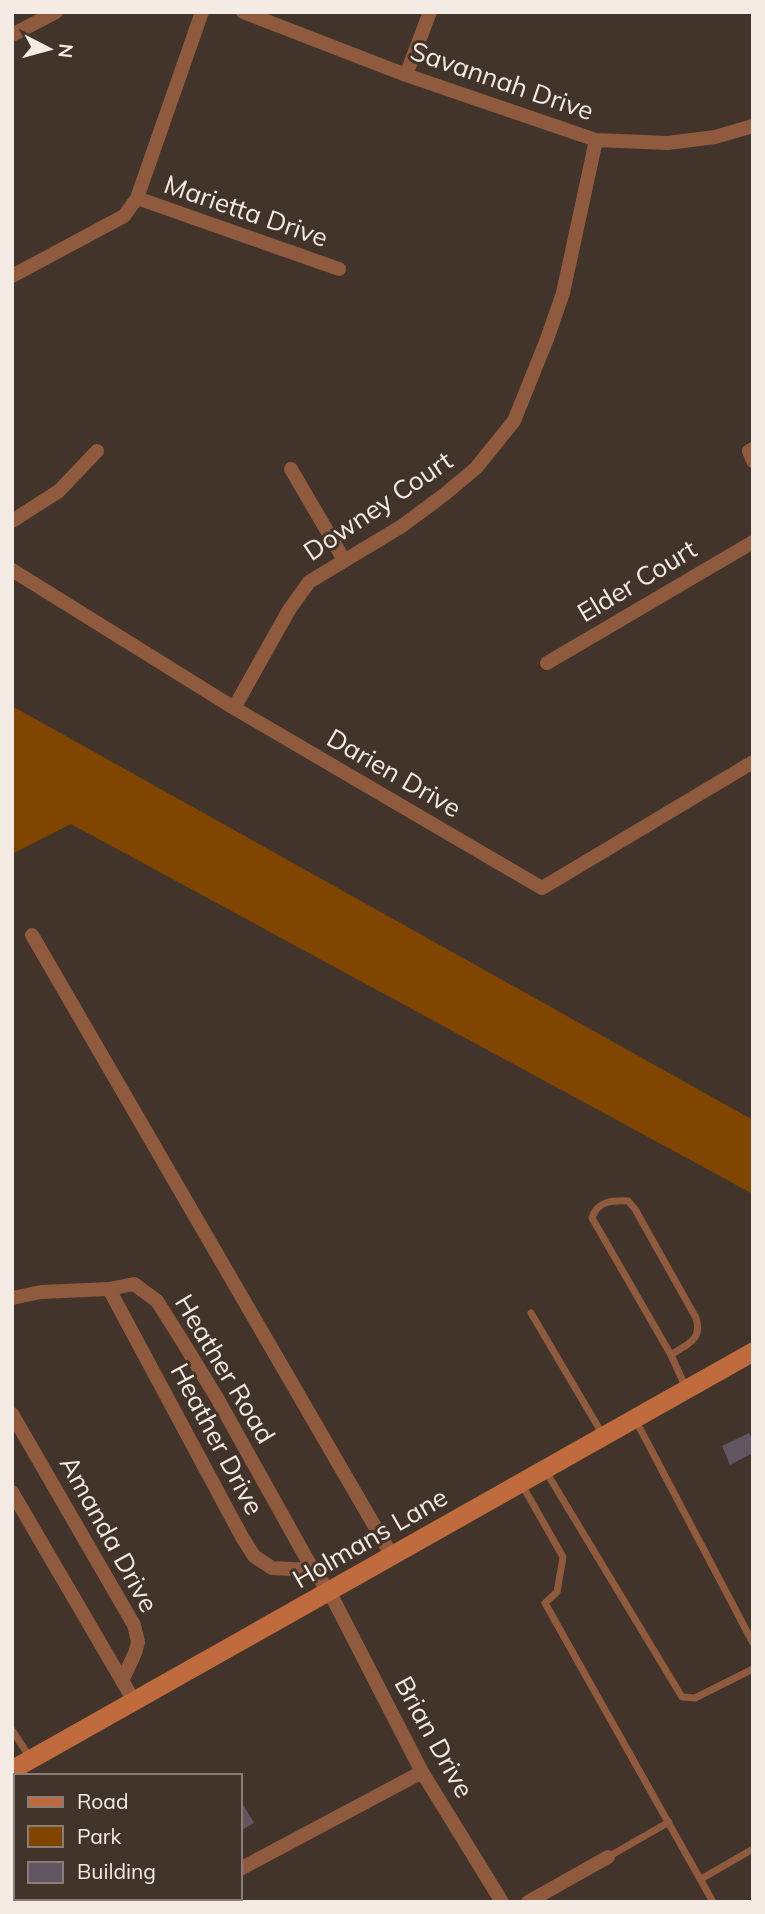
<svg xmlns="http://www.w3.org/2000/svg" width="765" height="1914" font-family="Mulish,sans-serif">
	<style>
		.green { fill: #804500 }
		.building { fill: #615562 }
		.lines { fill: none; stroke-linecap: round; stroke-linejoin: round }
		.lane { stroke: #8f5a3e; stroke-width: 7 }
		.street { stroke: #8f5a3e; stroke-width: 14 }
		.secondary { stroke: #bf6b3d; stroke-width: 19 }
		.labels { text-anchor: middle; stroke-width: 6; stroke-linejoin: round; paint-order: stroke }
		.street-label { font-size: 26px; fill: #f4ebe5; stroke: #42342a }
	</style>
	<rect width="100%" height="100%" fill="#42342a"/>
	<path class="green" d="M 12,706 L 753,1120 L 753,1194 L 71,824 L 12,854 Z"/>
	<path class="building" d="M 749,1433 L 753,1441 L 753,1453 L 730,1465 L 722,1446 Z
		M 240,1799 L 254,1823 L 240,1831 Z"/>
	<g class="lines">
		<path class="lane" d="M 531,1313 L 603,1435
			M 671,1355 C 687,1344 703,1340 696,1318 L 635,1209 L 628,1201 C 613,1200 597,1201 592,1218 L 671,1355 L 686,1388
			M 635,1419 L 753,1643
			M 545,1470 L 682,1697 L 695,1698 L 753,1669
			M 521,1483 L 563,1557 L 557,1592 L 545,1603 L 713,1902
			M 12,1730 L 31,1759
			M 608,1857 L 669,1822
			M 701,1879 L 753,1849"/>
		<path class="street" d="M 243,12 L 406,75 L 596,140 L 668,143 L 715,137 L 753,126
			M 12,35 L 56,12
			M 406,75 L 430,12
			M 137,198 L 339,269
			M 12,276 L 124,216 L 137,198 L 202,12
			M 753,449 L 749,451 L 753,461
			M 291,469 L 344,560
			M 12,521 L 59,491 L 97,451
			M 12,570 L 234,708 L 542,888 L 753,762
			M 547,663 L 753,542
			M 234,708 L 289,610 L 309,582 L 402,526 L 445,494 L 476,468 L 514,421 L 547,339 L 563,293 L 596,140
			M 32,935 L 392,1556
			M 109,1289 L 242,1537 L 254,1556 L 272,1568 L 313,1570
			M 12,1298 L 41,1292 L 109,1289 L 134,1284 L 157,1301 L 181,1339 L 217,1398 L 313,1570 L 329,1591 L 422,1772 L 502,1902
			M 12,1414 L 134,1625 L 138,1642 L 135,1653 L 122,1681
			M 12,1492 L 134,1701
			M 240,1869 L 422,1772
			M 183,1902 L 189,1898
			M 528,1902 L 608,1857"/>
		<path class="secondary" d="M 12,1770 L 753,1352"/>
	</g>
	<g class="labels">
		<g class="street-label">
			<text transform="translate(502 81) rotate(19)" y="9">Savannah Drive</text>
			<text transform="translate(246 211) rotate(19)" y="9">Marietta Drive</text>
			<text transform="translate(378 506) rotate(-34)" y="9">Downey Court</text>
			<text transform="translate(637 581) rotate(-31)" y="9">Elder Court</text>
			<text transform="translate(394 773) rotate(30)" y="9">Darien Drive</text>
			<text transform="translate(225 1369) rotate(59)" y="9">Heather Road</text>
			<text transform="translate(217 1439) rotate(62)" y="9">Heather Drive</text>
			<text transform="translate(109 1534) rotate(61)" y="9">Amanda Drive</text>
			<text transform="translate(370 1538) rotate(-30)" y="9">Holmans Lane</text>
			<text transform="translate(434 1737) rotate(61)" y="9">Brian Drive</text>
		</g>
	</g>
	<rect width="765" height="1914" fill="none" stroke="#f4ebe5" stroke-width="28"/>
	<rect x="14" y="1774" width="228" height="126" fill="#42342a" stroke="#897d75" stroke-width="2"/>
	<rect x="28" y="1797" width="35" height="10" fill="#bf6b3d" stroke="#897d75" stroke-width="2"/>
	<text x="77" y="1809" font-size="21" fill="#f4ebe5">Road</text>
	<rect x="28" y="1826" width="35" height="21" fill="#804500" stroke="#897d75" stroke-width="2"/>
	<text x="77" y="1844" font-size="21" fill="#f4ebe5">Park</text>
	<rect x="28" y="1862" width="35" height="21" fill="#615562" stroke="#897d75" stroke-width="2"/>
	<text x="77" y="1879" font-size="21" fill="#f4ebe5">Building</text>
	<g transform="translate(49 49) rotate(96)" stroke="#42342a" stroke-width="5" paint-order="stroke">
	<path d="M0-5L12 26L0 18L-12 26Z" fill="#f4ebe5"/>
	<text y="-10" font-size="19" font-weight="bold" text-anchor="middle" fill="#f4ebe5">N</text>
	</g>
</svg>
